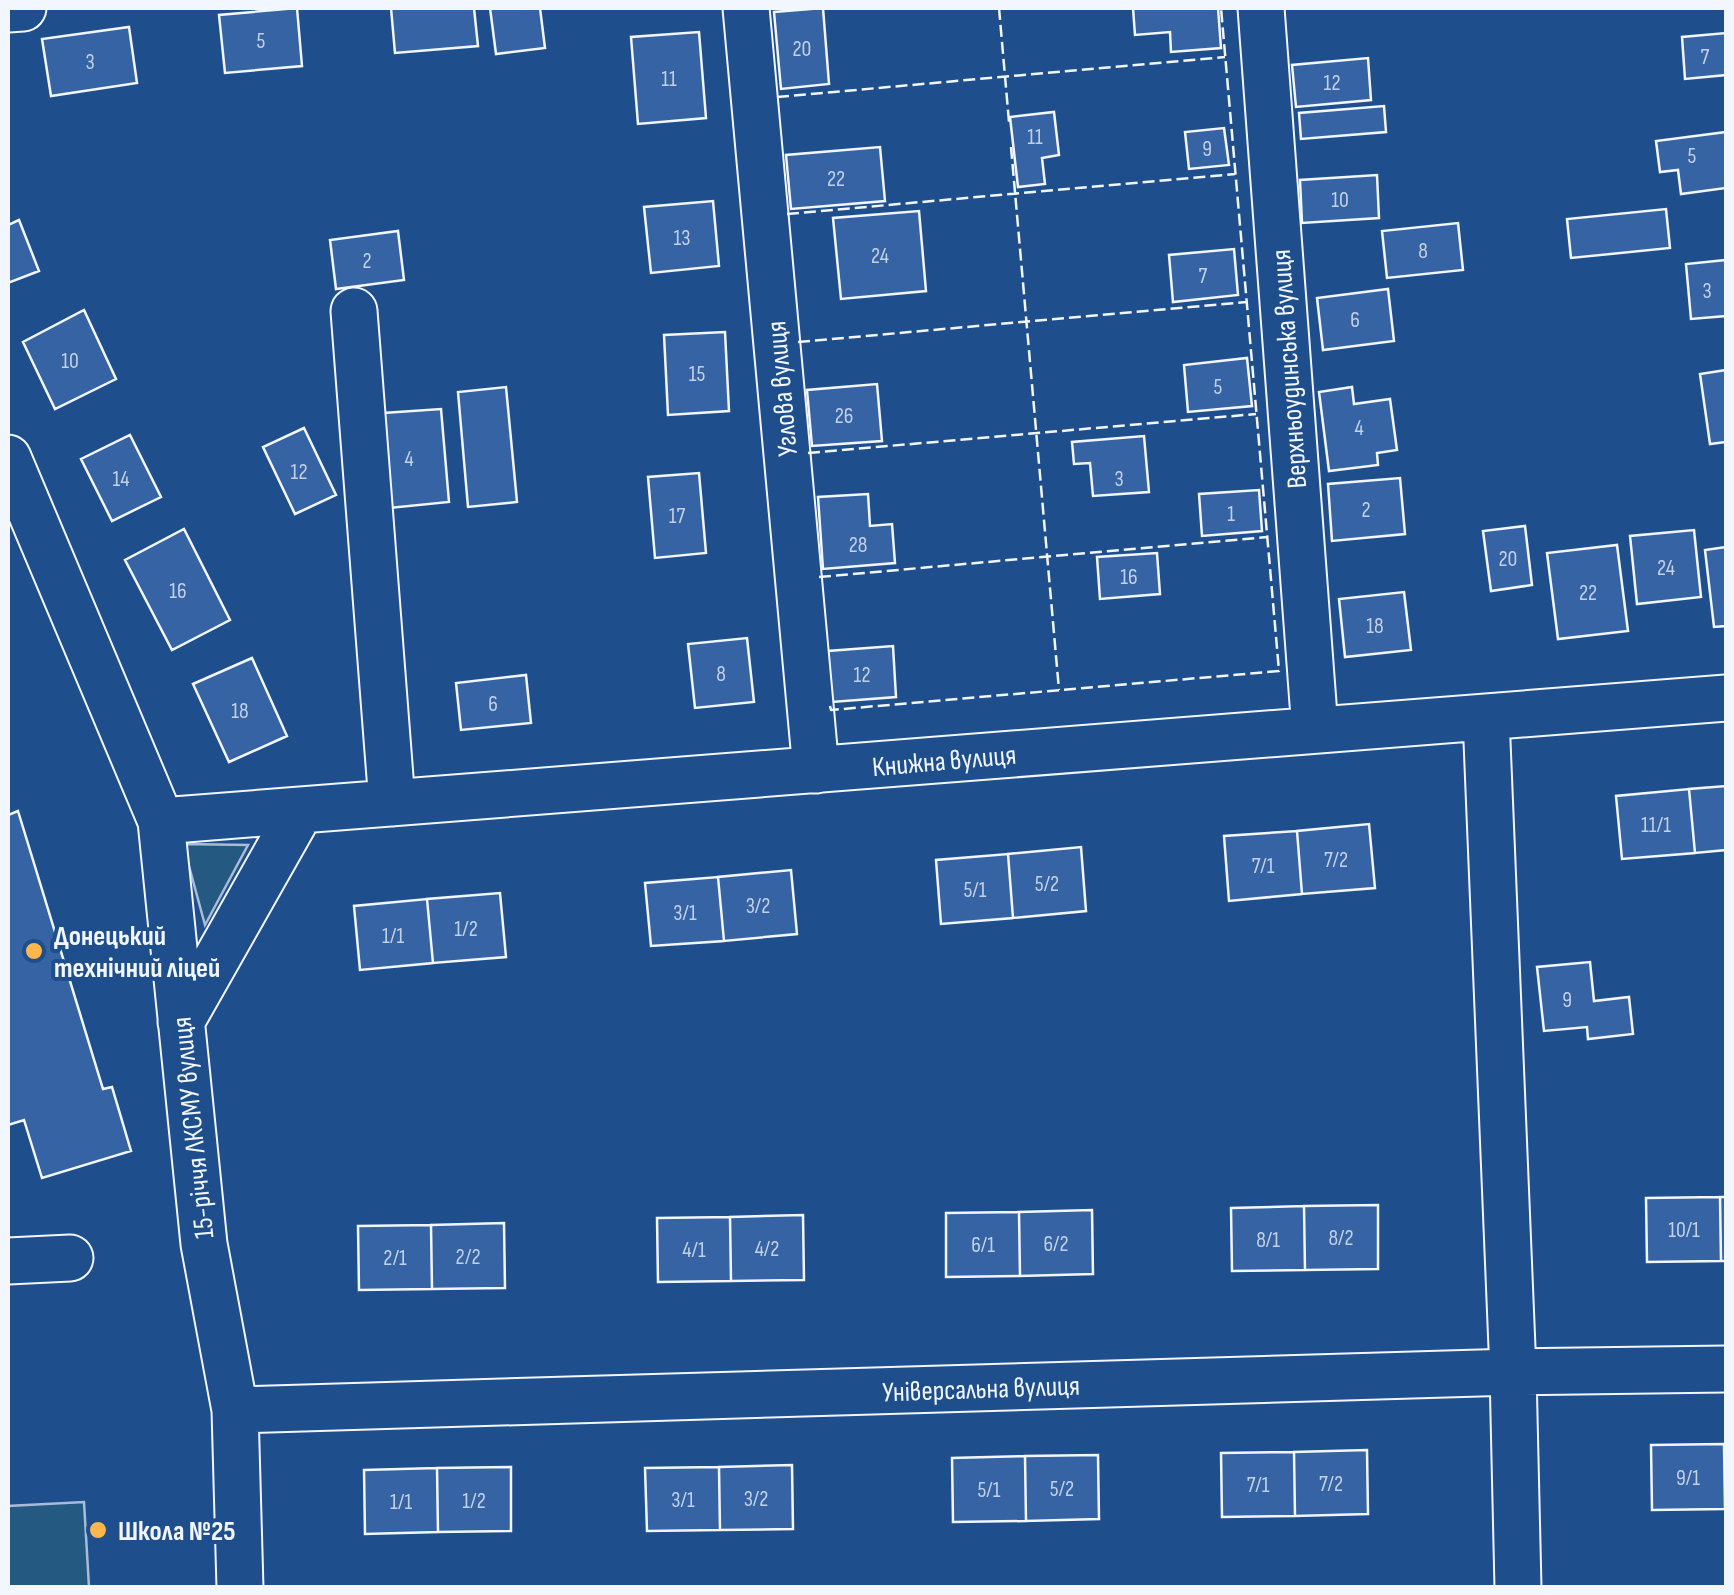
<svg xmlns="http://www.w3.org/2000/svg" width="1734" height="1595" font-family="'Sofia Sans Condensed',sans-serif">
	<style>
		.green { fill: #245a82; stroke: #a8bbd7; stroke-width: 2.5 }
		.building { fill: #3563a3; stroke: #f2f6ff; stroke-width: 2.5 }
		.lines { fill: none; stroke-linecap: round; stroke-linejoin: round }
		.minor-casing { stroke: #f2f6ff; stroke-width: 49 }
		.minor { stroke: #1f4e8c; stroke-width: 45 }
		.fence { stroke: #f2f6ff; stroke-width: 2.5; stroke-dasharray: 12 5; stroke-linecap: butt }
		.poi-dot { fill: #ffb74d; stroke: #1f4e8c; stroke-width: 4 }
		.labels { text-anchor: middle; stroke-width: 8; stroke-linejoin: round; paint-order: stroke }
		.number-label { font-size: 22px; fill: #c3d1e8 }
		.street-label { font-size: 28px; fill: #f2f6ff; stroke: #1f4e8c }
		.poi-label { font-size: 28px; font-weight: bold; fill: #f2f6ff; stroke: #1f4e8c; text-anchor: start }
	</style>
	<rect width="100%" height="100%" fill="#1f4e8c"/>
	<path class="green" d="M 183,844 L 248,845 L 205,925 Z
		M 84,1502 L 89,1587 L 8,1587 L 8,1506 Z"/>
	<path class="building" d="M 297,8 L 302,66 L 225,73 L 219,15 Z
		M 391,8 L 474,8 L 478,46 L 395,53 Z
		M 490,8 L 540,8 L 545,48 L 496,54 Z
		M 823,8 L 829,84 L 781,89 L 774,12 Z
		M 1133,8 L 1218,8 L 1221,48 L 1171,52 L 1170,32 L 1135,35 Z
		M 129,27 L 137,83 L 51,96 L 42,39 Z
		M 699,32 L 706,118 L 638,124 L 631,37 Z
		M 1726,33 L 1726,75 L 1685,79 L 1682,37 Z
		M 1368,58 L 1371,100 L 1296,107 L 1292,65 Z
		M 1384,106 L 1386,132 L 1301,139 L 1299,113 Z
		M 1054,112 L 1059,155 L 1042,158 L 1045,184 L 1018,187 L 1010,117 Z
		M 1224,128 L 1229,165 L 1189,169 L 1185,132 Z
		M 1726,132 L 1726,188 L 1681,194 L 1678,170 L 1660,172 L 1656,141 Z
		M 880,147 L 885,201 L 791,209 L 786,155 Z
		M 1377,175 L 1379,218 L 1302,223 L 1300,180 Z
		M 713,201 L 719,266 L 651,273 L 644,207 Z
		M 1666,209 L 1670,248 L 1571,258 L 1567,219 Z
		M 919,211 L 926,291 L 841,299 L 833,218 Z
		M 19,220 L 39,271 L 8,283 L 8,225 Z
		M 1458,223 L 1463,270 L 1387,278 L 1382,231 Z
		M 398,231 L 404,280 L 336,289 L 330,240 Z
		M 1234,249 L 1238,295 L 1173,302 L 1169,255 Z
		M 1726,260 L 1726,316 L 1691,319 L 1686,264 Z
		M 1388,289 L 1394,341 L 1323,350 L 1317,298 Z
		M 84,310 L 116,379 L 55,409 L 23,342 Z
		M 725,332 L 729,411 L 668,415 L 664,335 Z
		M 1247,358 L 1252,406 L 1188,412 L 1184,365 Z
		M 1726,370 L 1726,442 L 1710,444 L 1700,374 Z
		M 877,384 L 882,441 L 812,446 L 807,390 Z
		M 506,387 L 517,502 L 468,507 L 458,392 Z
		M 1352,387 L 1354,404 L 1390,399 L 1397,450 L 1377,453 L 1378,465 L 1329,471 L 1319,392 Z
		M 441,409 L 449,502 L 379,509 L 369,414 Z
		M 304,428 L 336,495 L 295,514 L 263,447 Z
		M 130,435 L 161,497 L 112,521 L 81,459 Z
		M 1144,436 L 1149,492 L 1093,496 L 1090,463 L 1074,464 L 1072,442 Z
		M 699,473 L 706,553 L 655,558 L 648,477 Z
		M 1400,478 L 1405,534 L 1332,541 L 1328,484 Z
		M 1259,490 L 1262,531 L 1202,536 L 1199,494 Z
		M 868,494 L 870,526 L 892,524 L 895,563 L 823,569 L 818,497 Z
		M 1525,526 L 1532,585 L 1491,591 L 1483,531 Z
		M 184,529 L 230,620 L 172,650 L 125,560 Z
		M 1694,530 L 1701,597 L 1637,604 L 1630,536 Z
		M 1617,545 L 1628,631 L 1558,639 L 1547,553 Z
		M 1726,547 L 1726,626 L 1714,627 L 1705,550 Z
		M 1157,553 L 1160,594 L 1100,599 L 1097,557 Z
		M 1404,592 L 1411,650 L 1345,657 L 1339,599 Z
		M 747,638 L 754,702 L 695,708 L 688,644 Z
		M 893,646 L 896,697 L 832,702 L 828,651 Z
		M 252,658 L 287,736 L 229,762 L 193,684 Z
		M 526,675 L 531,723 L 461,730 L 456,683 Z
		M 1726,786 L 1726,850 L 1695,853 L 1689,789 Z
		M 1689,789 L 1695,853 L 1622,859 L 1616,796 Z
		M 18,811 L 103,1089 L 112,1087 L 131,1151 L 42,1178 L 24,1120 L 8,1125 L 8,815 Z
		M 1369,824 L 1375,888 L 1302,894 L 1297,831 Z
		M 1297,831 L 1302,894 L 1229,901 L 1224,836 Z
		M 1081,847 L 1086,911 L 1013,918 L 1008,854 Z
		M 1008,854 L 1013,918 L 941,924 L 936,860 Z
		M 791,870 L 797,934 L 724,941 L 718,877 Z
		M 718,877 L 724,941 L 651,946 L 645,883 Z
		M 500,893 L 506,957 L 433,963 L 427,899 Z
		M 427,899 L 433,963 L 360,970 L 354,906 Z
		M 1590,962 L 1594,1001 L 1629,997 L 1633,1034 L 1588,1039 L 1587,1027 L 1544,1031 L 1537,967 Z
		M 1720,1197 L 1721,1261 L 1647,1262 L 1646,1198 Z
		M 1720,1197 L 1726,1197 L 1726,1261 L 1721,1261 Z
		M 1378,1205 L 1378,1269 L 1305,1270 L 1304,1206 Z
		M 1304,1206 L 1305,1270 L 1232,1271 L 1231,1208 Z
		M 1092,1210 L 1093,1274 L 1020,1276 L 1019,1212 Z
		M 1019,1212 L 1020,1276 L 946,1277 L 946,1213 Z
		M 803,1215 L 804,1280 L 731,1281 L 730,1217 Z
		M 730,1217 L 731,1281 L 658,1282 L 657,1218 Z
		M 504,1223 L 505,1288 L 432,1289 L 431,1225 Z
		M 431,1225 L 432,1289 L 359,1290 L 358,1226 Z
		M 1724,1444 L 1725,1509 L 1652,1510 L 1651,1445 Z
		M 1367,1450 L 1368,1514 L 1295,1516 L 1294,1452 Z
		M 1294,1452 L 1295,1516 L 1222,1517 L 1221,1453 Z
		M 1098,1455 L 1099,1519 L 1026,1521 L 1025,1456 Z
		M 1025,1456 L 1026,1521 L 953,1522 L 952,1458 Z
		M 792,1465 L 793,1529 L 720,1530 L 719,1467 Z
		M 511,1467 L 511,1531 L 438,1532 L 437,1468 Z
		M 719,1467 L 720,1530 L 647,1531 L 645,1468 Z
		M 437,1468 L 438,1532 L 365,1534 L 364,1470 Z"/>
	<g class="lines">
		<g class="minor-casing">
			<path id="minor" d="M 746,8 L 816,770
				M 1261,8 L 1315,730
				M 8,9 L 23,8
				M 354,311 L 392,803
				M 8,458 L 161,821 L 204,1244 L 235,1410 L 240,1588
				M 1486,717 L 1513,1372 L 1518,1588
				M 161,821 L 1726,698
				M 181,1022 L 301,810
				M 8,1261 L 70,1258
				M 235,1410 L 1513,1372 L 1726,1369"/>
		</g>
		<use href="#minor" class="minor"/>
		<path class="fence" d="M 999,8 L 1009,122
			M 777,97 L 1225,57
			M 1011,147 L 1059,690
			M 787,214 L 1235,174
			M 798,342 L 1246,302
			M 808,453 L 1256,414
			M 819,577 L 1267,537
			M 830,706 L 831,710 L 1279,671 L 1221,8"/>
	</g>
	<g class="poi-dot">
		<circle cx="34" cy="951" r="10"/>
		<circle cx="98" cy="1530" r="10"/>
	</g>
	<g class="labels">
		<g class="number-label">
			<text x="261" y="48">5</text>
			<text x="802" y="56">20</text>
			<text x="1705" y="64">7</text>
			<text x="90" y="69">3</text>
			<text x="669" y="86">11</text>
			<text x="1332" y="90">12</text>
			<text x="1035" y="144">11</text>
			<text x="1207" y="156">9</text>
			<text x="1692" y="163">5</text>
			<text x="836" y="186">22</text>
			<text x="1340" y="207">10</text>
			<text x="682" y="245">13</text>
			<text x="1423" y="258">8</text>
			<text x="880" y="263">24</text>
			<text x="367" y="268">2</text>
			<text x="1203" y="283">7</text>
			<text x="1707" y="298">3</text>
			<text x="1355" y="327">6</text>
			<text x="70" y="368">10</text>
			<text x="697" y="381">15</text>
			<text x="1218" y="394">5</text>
			<text x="844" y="423">26</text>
			<text x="1359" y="435">4</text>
			<text x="409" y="466">4</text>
			<text x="299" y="479">12</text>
			<text x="121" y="486">14</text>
			<text x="1119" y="486">3</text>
			<text x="1366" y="517">2</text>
			<text x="1231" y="521">1</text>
			<text x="677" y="523">17</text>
			<text x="858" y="552">28</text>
			<text x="1508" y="566">20</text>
			<text x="1666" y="575">24</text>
			<text x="1129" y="584">16</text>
			<text x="178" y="598">16</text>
			<text x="1588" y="600">22</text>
			<text x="1375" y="633">18</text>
			<text x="721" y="681">8</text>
			<text x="862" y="682">12</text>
			<text x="493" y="711">6</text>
			<text x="240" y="718">18</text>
			<text x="1656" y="832">11/1</text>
			<text x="1336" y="867">7/2</text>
			<text x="1263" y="873">7/1</text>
			<text x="1047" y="891">5/2</text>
			<text x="975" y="897">5/1</text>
			<text x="758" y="913">3/2</text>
			<text x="685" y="920">3/1</text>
			<text x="466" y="936">1/2</text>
			<text x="393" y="943">1/1</text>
			<text x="1567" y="1007">9</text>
			<text x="1684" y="1237">10/1</text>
			<text x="1341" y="1245">8/2</text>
			<text x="1268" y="1247">8/1</text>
			<text x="1056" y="1251">6/2</text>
			<text x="983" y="1252">6/1</text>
			<text x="767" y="1256">4/2</text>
			<text x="694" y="1257">4/1</text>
			<text x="468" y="1264">2/2</text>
			<text x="395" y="1265">2/1</text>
			<text x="1688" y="1485">9/1</text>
			<text x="1331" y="1491">7/2</text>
			<text x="1258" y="1492">7/1</text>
			<text x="1062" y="1496">5/2</text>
			<text x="989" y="1497">5/1</text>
			<text x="756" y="1506">3/2</text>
			<text x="683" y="1507">3/1</text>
			<text x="474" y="1508">1/2</text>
			<text x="401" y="1509">1/1</text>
		</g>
		<g class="street-label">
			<text transform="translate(1288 369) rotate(-94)" y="10">Верхньоудинська вулиця</text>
			<text transform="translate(781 389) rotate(-95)" y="10">Углова вулиця</text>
			<text transform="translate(944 760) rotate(-5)" y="10">Книжна вулиця</text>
			<text transform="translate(192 1128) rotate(-96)" y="10">15-річчя ЛКСМУ вулиця</text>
			<text transform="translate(981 1388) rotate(-2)" y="10">Універсальна вулиця</text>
		</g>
		<g class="poi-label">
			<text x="54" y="945">Донецький<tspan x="54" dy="32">технічний ліцей</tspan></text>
			<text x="118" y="1540">Школа №25</text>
		</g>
	</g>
	<rect width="1734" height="1595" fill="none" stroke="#f2f6ff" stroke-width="20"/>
</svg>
